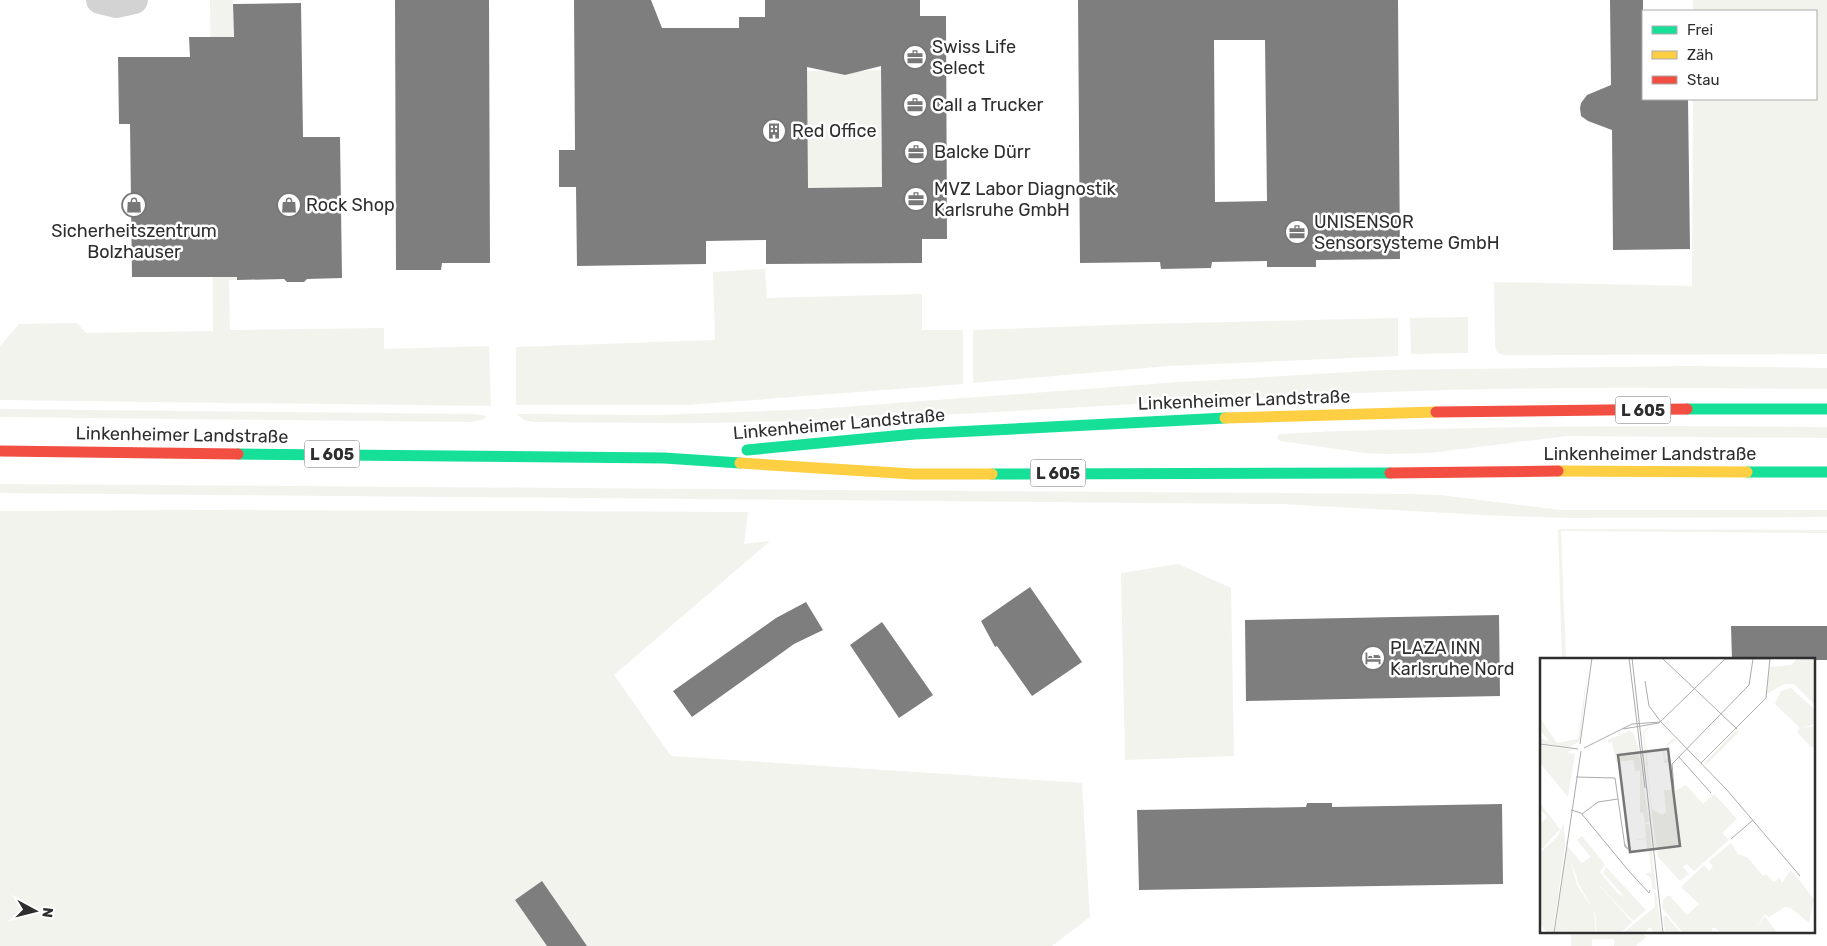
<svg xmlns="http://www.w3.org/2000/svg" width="1827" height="946" font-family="Rubik,sans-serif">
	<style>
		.green { fill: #f1f3ec }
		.building { fill: #7e7e7e; fill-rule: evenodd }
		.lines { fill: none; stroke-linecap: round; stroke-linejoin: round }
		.street { stroke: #d3d3d3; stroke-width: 28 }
		.fast { stroke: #16e098; stroke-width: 11 }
		.slow { stroke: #ffcf43; stroke-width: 11 }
		.jam { stroke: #f24e42; stroke-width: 11 }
		.labels { text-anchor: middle; stroke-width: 5; stroke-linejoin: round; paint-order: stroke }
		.shield { fill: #fff; stroke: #6d6d6d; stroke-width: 1 }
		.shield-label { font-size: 16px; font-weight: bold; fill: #2e2e2e }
		.poi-label { font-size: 18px; fill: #2e2e2e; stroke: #fff; text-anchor: start }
		.street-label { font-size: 18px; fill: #2e2e2e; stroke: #fff }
		.inset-road { fill: none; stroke: #ababab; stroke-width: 1 }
		.view { fill: #777; fill-opacity: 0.15; stroke: #777; stroke-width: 2.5 }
		.inset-edge { fill: none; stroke: #2e2e2e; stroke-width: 2.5 }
	</style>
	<rect width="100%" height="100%" fill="#fff"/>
	<path class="green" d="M 210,0 L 233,0 L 237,280 L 229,280 L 230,330 L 384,328 L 384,349 L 489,346 L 491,406 L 0,400 L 0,346 L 19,324 L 77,323 L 86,333 L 213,331 Z
		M 1693,0 L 1827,0 L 1827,354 L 1502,355 L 1497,352 L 1495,347 L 1494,282 L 1692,286 L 1693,99 L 1816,99 L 1816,11 L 1693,11 Z
		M 881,70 L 882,187 L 808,188 L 807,71 L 831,71 L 836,74 L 845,75 L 856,71 Z
		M 765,269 L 767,298 L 922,294 L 922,330 L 963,330 L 963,384 L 687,405 L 516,405 L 516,347 L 715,340 L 713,272 Z
		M 1468,317 L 1468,353 L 1411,354 L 1410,318 Z
		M 1398,318 L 1398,356 L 1168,366 L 973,383 L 973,330 L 1140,324 Z
		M 1687,366 L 1827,368 L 1827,389 C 1680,388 1532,386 1385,392 C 1174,399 964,417 754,422 C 680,424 606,422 533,422 L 524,420 L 517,414 L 658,415 L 816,409 L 1166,383 L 1385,370 Z
		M 0,409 L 475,414 L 486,416 L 484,419 L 471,422 L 0,417 Z
		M 1678,426 L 1827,427 L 1827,438 L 1567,436 L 1430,453 L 1386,454 L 1365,453 L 1280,441 L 1277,438 L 1278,435 L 1280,434 L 1338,431 L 1526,427 Z
		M 0,484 L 1405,494 L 1440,495 L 1561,510 L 1827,510 L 1827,517 L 1570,518 L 1504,516 L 1282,504 L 0,493 Z
		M 210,510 L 748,512 L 744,544 L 770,541 L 614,675 L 671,756 L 1082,783 L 1090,917 L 1052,946 L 0,946 L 0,511 Z
		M 1558,529 L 1827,530 L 1827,533 L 1561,531 L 1566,660 L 1562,660 Z
		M 1178,564 L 1231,588 L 1234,756 L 1125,760 L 1121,573 Z
		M 1571,932 L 1642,932 L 1646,937 L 1636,946 L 1614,946 L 1614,939 L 1592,939 L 1592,946 L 1571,946 Z"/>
	<path class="building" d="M 395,0 L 489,0 L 490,263 L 442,263 L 441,270 L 396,270 Z
		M 574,0 L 651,0 L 662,28 L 739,28 L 739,17 L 765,17 L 765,0 L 920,0 L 920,16 L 946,16 L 947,239 L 922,239 L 922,263 L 766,264 L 766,240 L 706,241 L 706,264 L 577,266 L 576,187 L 559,187 L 559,150 L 575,150 ZM 881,66 L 882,187 L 808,188 L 807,67 L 845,75 Z
		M 1078,0 L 1398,0 L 1400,259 L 1316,260 L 1316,267 L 1267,267 L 1267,261 L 1212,262 L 1211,268 L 1161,269 L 1160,262 L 1080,263 ZM 1214,40 L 1265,40 L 1267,201 L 1215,202 Z
		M 1610,0 L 1643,0 L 1643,99 L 1688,99 L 1690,249 L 1613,250 L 1612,130 L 1588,121 L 1581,116 L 1580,108 L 1581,103 L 1587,95 L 1611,85 Z
		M 301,3 L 303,137 L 340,137 L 342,278 L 307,279 L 304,282 L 287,282 L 284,279 L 237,280 L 237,277 L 132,277 L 130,124 L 119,124 L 118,57 L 190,57 L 189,37 L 234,37 L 233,4 Z
		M 1030,587 L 1082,662 L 1032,696 L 997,646 L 995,647 L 981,621 Z
		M 806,602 L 823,630 L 794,644 L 692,717 L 673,691 L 776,618 Z
		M 1499,615 L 1500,696 L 1246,701 L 1245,620 Z
		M 882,622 L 933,695 L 899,718 L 850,645 Z
		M 1731,626 L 1827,626 L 1827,660 L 1732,660 Z
		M 1307,803 L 1332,803 L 1332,807 L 1502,804 L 1503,884 L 1139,890 L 1137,810 L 1306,807 Z
		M 542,881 L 587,946 L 547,946 L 515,900 Z"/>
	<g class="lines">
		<path class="street" d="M 100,0 L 116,4 L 134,0"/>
		<path class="fast" d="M 1687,409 L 1827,409
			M 747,450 L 915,434 L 1225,418
			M 238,454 L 664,458 L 740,463
			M 1747,472 L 1827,472
			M 992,474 L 1390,473"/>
		<path class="slow" d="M 1225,418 L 1436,412
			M 740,463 L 913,474 L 992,474
			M 1558,471 L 1747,472"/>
		<path class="jam" d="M 1436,412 L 1687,409
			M 0,451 L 238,454
			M 1390,473 L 1558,471"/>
	</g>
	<defs>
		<g id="office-ring" transform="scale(1.25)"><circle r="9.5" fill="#fff" stroke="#777" stroke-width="1.5"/><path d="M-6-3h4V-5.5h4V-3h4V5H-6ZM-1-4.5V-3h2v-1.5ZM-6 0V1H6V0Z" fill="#777"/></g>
		<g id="building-ring" transform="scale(1.25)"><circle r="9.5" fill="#fff" stroke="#777" stroke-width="1.5"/><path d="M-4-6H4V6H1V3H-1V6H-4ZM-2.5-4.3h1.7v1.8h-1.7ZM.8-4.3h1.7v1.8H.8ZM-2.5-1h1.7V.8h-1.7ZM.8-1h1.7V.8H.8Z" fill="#777"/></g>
		<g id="shop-ring" transform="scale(1.25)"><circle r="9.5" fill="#fff" stroke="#777" stroke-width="1.5"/><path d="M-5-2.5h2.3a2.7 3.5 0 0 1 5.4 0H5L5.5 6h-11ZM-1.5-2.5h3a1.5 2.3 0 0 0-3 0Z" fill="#777"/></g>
		<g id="hotel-ring" transform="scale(1.25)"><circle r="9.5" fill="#fff" stroke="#777" stroke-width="1.5"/><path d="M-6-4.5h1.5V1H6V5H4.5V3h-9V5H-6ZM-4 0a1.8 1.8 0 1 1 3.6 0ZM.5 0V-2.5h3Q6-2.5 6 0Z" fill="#777"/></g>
	</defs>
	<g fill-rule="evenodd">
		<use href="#office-ring" x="915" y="57"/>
		<use href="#office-ring" x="915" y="105"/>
		<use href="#building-ring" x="774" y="131"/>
		<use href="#office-ring" x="916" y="152"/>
		<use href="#office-ring" x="916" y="199"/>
		<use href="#shop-ring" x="134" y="205"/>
		<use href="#shop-ring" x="289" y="205"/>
		<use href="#office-ring" x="1297" y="232"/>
		<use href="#hotel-ring" x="1373" y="658"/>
	</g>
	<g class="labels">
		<g class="shield">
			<rect x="1615.5" y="396.5" width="55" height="27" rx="4"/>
			<rect x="304.5" y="440.5" width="55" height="27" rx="4"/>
			<rect x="1030.5" y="459.5" width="55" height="27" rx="4"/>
		</g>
		<g class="shield-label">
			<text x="1643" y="416">L 605</text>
			<text x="332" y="460">L 605</text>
			<text x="1058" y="479">L 605</text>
		</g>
		<g class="poi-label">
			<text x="932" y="53">Swiss Life<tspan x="932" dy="21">Select</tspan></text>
			<text x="932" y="111">Call a Trucker</text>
			<text x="792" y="137">Red Office</text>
			<text x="934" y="158">Balcke Dürr</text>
			<text x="934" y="195">MVZ Labor Diagnostik<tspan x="934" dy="21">Karlsruhe GmbH</tspan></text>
			<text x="306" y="211">Rock Shop</text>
			<text x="1314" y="228">UNISENSOR<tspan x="1314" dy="21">Sensorsysteme GmbH</tspan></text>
			<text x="134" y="237" text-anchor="middle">Sicherheitszentrum<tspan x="134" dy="21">Bolzhauser</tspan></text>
			<text x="1390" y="654">PLAZA INN<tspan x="1390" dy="21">Karlsruhe Nord</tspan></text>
		</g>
		<g class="street-label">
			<text transform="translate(1244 400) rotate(-2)" y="6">Linkenheimer Landstraße</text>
			<text transform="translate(839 424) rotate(-5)" y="6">Linkenheimer Landstraße</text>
			<text transform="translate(182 435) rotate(1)" y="6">Linkenheimer Landstraße</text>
			<text x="1650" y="460">Linkenheimer Landstraße</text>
		</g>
	</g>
	<g transform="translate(1540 658)">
		<rect width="275" height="275" fill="#fff"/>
		<path d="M 49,0 L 40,83 L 28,90 L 0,85 L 0,80 L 9,83 L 0,72 L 0,60 L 17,85 L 38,81 ZM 258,0 L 275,0 L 275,47 L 254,26 L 244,26 L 227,36 L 230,9 L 251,7 ZM 251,30 L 275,52 L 275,66 L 261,70 L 275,68 L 275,89 L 271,89 L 257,74 L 260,70 L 235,46 L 241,33 ZM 120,67 L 108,70 L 104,76 L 108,108 L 124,105 L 123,91 L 133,80 L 136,82 L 124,90 L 125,103 L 128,99 L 131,103 L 143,92 L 140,86 L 144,92 L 131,104 L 107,108 L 112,151 L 122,157 L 126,154 L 124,132 L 136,132 L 146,127 L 163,146 L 174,136 L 197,161 L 182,175 L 189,182 L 154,213 L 147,206 L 143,209 L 149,216 L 140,223 L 118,199 L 114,167 L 117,203 L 103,76 L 106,70 ZM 196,72 L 199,74 L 166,107 L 164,105 ZM 89,73 L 93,73 L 90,73 L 94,76 L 98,89 L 109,164 L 105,165 L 103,154 L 100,155 L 100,112 L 95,113 L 94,102 L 76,104 L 72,84 L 68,85 L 68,82 L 87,74 L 59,85 ZM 0,87 L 35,92 L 26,94 L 2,89 L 35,96 L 28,139 L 0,105 ZM 0,145 L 20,171 L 0,193 L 0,166 L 7,159 L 0,151 ZM 24,165 L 25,188 L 13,275 L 7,275 L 0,266 L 0,195 L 17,179 ZM 105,166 L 109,166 L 116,232 L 112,230 L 111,220 L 105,216 L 111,214 L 109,193 L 112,192 L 107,191 L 106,181 L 86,183 L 85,178 L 88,183 L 106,180 ZM 42,178 L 60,200 L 65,207 L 60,214 L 77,235 L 85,239 L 63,215 L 66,209 L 106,252 L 93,263 L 51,218 L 92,264 L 81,275 L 57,275 L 55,255 L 38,225 L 36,217 L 30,201 L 37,227 L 54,253 L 56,275 L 15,275 L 27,188 L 42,205 L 51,199 L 37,182 ZM 191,185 L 198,196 L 208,200 L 223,218 L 226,216 L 234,224 L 240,220 L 242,225 L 251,212 L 274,241 L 269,265 L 251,250 L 245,249 L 229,259 L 225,256 L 215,273 L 225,258 L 237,275 L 180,275 L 176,270 L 172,270 L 172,275 L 143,275 L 122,250 L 123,242 L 129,237 L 147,257 L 159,246 L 141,229 L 164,207 L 169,213 L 173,209 L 169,203 ZM 116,234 L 122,275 L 114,275 L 110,269 L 105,275 L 83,275 L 115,249 L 114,235 ZM 126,257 L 130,262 L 141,275 L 125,275 L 123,259 Z" fill="#f1f3ec"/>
		<path class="inset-road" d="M 89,0 L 105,130M 92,0 L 123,275M 122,0 L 197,71M 105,23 L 109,48 L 121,64 L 187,132 L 260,218M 83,71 L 119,65 L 185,1 L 230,1M 0,86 L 38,91M 40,86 L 52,0M 44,90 L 92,66 L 120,64M 139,99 L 171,135M 161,105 L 226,40 L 230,0M 36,119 L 75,120 L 85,189 L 88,191 L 84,185M 134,131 L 132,106 L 209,27 L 213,1M 31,152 L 41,155 L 88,212 L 109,235 L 110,232M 42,156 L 58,144 L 78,141M 191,181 L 213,162M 14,275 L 41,93"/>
		<path class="view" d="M 128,91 L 140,188 L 90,194 L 78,97 Z"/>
		<rect width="275" height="275" class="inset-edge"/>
	</g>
	<rect x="1642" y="10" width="175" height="90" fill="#ffffff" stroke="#ababab"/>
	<rect x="1652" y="26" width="25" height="8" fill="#16e098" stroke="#ababab"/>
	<text x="1687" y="35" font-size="15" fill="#2e2e2e">Frei</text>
	<rect x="1652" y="51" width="25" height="8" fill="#ffcf43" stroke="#ababab"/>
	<text x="1687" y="60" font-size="15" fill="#2e2e2e">Zäh</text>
	<rect x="1652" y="76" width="25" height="8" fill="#f24e42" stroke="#ababab"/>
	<text x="1687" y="85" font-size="15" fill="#2e2e2e">Stau</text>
	<g transform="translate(35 911) rotate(97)" stroke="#ffffff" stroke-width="4" paint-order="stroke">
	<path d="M0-4L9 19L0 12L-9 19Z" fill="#2e2e2e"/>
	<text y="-8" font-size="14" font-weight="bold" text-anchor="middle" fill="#2e2e2e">N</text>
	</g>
</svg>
